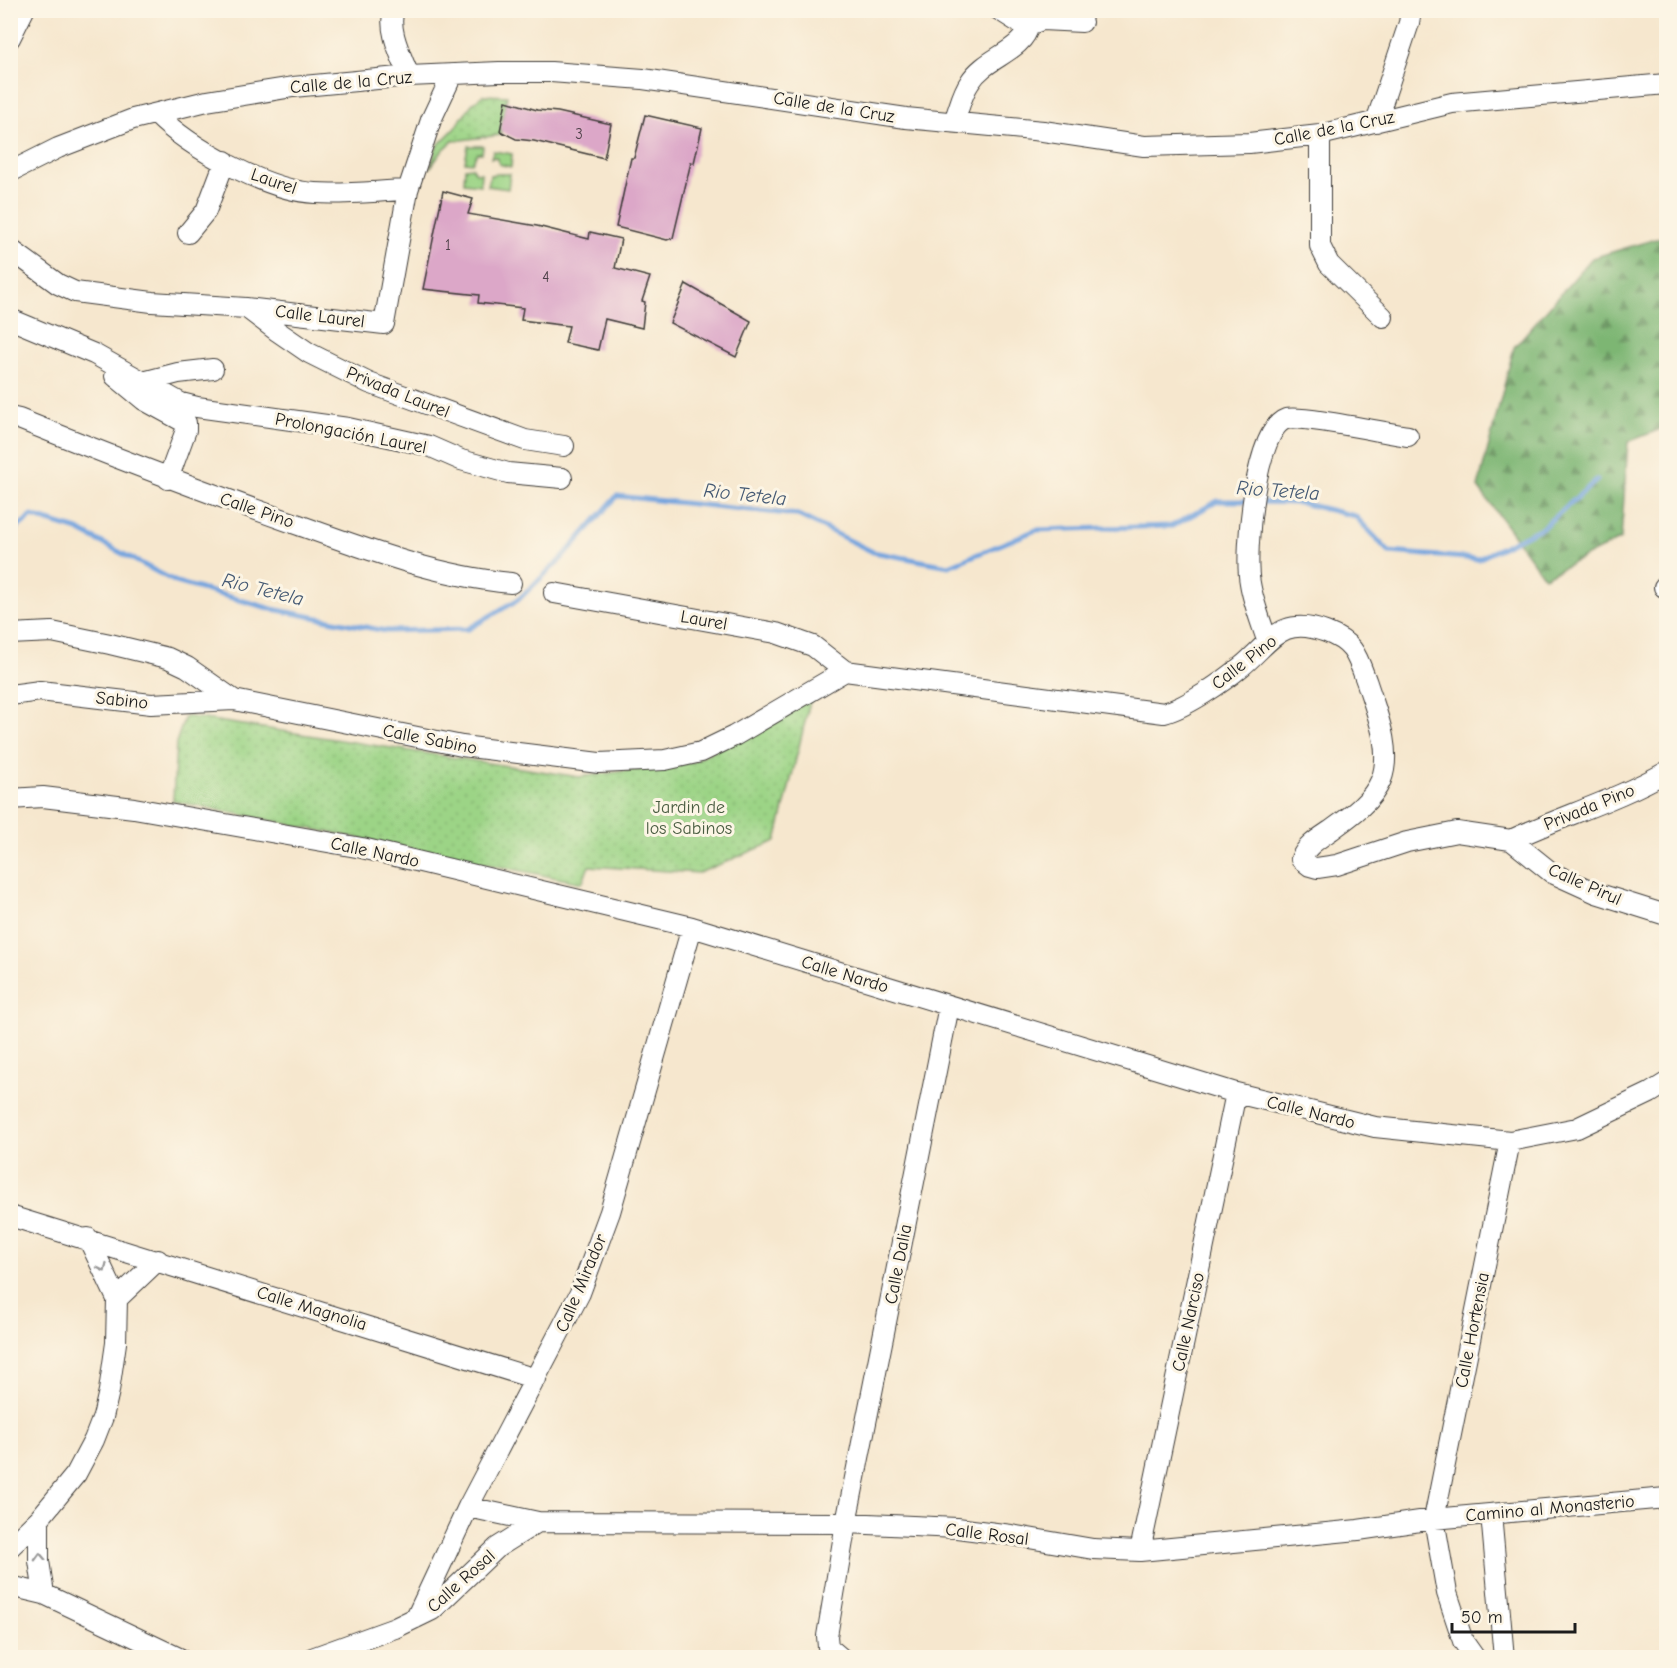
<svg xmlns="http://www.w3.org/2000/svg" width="1677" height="1668" font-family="'Comic Neue',sans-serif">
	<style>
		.grass { fill: url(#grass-dots); stroke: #5c7851; stroke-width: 1.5 }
		.forest { fill: url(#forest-firs); stroke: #4c6948; stroke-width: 1.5 }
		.garden { fill: #9cd486; stroke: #5c7851; stroke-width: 1.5 }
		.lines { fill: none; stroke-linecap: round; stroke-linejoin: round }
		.stream { stroke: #74a4de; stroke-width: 5 }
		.building { fill: #dca7c8 }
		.minor-casing { stroke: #3d3a37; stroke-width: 22 }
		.minor { stroke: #fff; stroke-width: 20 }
		.oneway { stroke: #999 }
		.labels { text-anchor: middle; stroke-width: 6; stroke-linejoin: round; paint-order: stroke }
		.number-label { font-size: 15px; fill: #4c3f47 }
		.street-label { font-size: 18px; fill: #1c1c1c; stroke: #fcf5e5 }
		.park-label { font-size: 18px; fill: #495c41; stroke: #fcf5e5 }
		.water-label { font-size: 20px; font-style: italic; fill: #445973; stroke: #fcf5e5 }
	</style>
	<defs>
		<pattern id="grass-dots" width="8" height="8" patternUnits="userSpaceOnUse" patternTransform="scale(1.5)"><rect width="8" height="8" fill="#9cd486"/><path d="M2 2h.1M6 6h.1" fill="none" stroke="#86b573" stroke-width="1.8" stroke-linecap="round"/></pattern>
		<pattern id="forest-firs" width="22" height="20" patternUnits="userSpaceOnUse" patternTransform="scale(1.5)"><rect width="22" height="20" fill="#7db673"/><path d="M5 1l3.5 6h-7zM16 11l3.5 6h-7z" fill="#66935e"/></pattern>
	</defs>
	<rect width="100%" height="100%" fill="#fcf5e5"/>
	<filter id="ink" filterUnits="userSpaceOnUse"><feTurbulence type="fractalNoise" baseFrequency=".0167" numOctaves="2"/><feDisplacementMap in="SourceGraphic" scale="12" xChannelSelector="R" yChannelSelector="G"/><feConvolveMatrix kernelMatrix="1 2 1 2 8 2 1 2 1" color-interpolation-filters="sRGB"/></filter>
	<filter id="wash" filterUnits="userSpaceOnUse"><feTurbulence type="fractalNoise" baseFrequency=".008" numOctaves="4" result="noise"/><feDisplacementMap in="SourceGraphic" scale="24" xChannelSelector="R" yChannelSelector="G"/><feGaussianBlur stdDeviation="1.35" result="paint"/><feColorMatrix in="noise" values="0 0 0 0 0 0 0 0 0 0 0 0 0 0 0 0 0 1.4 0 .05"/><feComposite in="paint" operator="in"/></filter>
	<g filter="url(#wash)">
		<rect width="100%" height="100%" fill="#f6e7ce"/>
		<path class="grass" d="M 483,95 L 507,96 L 500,135 L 453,141 L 443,150 L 430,168 L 437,146 L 454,129 L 472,104 Z
			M 811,697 L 776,841 L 699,873 L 589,866 L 582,883 L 173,801 L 176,743 L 185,716 L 579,777 L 693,762 Z"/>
		<path class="forest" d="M 1666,236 L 1666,427 L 1628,442 L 1621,539 L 1544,577 L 1478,487 L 1514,347 L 1592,258 Z"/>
		<path class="garden" d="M 468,146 L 483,146 L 482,153 L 477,153 L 472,163 L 465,162 Z
			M 493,151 L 512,154 L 511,167 L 499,164 L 496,157 L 491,158 Z
			M 472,167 L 476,173 L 481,173 L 480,185 L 464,183 L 465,168 Z
			M 499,174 L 510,174 L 508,189 L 488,186 L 490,175 Z"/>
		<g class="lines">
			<path class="stream" d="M 1258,502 L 1301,503 L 1355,516 L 1389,552 L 1478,559 L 1543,527 L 1597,480
				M 10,533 L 32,516 L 78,530 L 176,582 L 272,609 L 386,631 L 468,629 L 519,599 L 561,559 L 617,496 L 798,515 L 873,552 L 949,566 L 1036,530 L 1172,526 L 1218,501 L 1249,501"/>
		</g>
		<g id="blocks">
			<path class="building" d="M 506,101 L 537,110 L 558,112 L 611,124 L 604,158 L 534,141 L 516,139 L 500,131 Z
				M 645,115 L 702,128 L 694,163 L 691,162 L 673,238 L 667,240 L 616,227 L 631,158 L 634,158 Z
				M 443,191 L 473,199 L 468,214 L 537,226 L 589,239 L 590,232 L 621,239 L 615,268 L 650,277 L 642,301 L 645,302 L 642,328 L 605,319 L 598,350 L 565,343 L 569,326 L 521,320 L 523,308 L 478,303 L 479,295 L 423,289 Z
				M 686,284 L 751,321 L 736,357 L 670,323 Z"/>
		</g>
	</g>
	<g filter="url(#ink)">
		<use href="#blocks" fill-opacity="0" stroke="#3d3a37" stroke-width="1.5"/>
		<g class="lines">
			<g class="minor-casing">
				<path id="minor" d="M 394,10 C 387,30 402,57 409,76
					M 1029,25 L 1042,20 L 1082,22
					M 10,38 L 24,10
					M 156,114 C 189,148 268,191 315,193 C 346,195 377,191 408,190
					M 954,121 C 959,109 962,93 970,82 C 985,57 1023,52 1029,25 L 1018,22 L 999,10
					M 1376,122 L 1409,23 L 1411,10
					M 1320,135 L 1320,246 L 1329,264 L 1383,317
					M 10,172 L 58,148 L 133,119 L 207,101 L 293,87 L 409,76 L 499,72 L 551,72 L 643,79 L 906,118 L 1043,131 L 1144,146 L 1249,143 L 1320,135 L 1452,103 L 1666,84
					M 188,233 L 206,211 L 225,161
					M 10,249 L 58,284 L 75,292 L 152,302 L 246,308 L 384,324 L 408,190 L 431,120 L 452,75
					M 248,309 L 277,331 L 309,353 L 369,383 L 525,440 L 564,446
					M 10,319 L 94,354 L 181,403 L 197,407 L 348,428 L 429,446 L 461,460 L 508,473 L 562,478
					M 115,376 L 144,400 L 186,423 L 186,430 L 168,479
					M 143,382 L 178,373 L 213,369
					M 10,417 L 19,419 C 111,456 202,491 296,524 C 365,549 437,576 511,583
					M 1664,587 L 1666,585
					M 554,593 L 776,633 L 813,646 L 845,671 L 1164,713 C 1187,707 1223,682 1242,666 C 1272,641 1281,615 1326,632 C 1355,643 1357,656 1367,683 C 1376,711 1393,751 1381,780 C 1372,802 1348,818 1330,831 C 1318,839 1306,846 1301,859 L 1310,866 L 1317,868 L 1337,865 L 1407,842 L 1457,832 L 1511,840
					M 10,634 L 52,632 L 110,644 L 168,658 L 187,667 L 234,700 L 462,746 L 599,763 L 665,760 L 701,752 L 734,736 L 845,671
					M 1267,640 C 1261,622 1253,602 1250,583 C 1244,554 1255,429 1286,419 C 1302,415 1386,433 1408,436
					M 10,695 L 40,691 L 151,704 L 234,700
					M 10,799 L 43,797 L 134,808 L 362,848 L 692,927 L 1236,1093 L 1375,1127 L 1510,1141 L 1577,1128 L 1650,1093 L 1666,1083
					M 1511,840 L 1552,873 L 1596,893 L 1666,915
					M 1511,840 C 1562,816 1617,800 1666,772
					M 10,1216 L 536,1379
					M 117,1299 L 158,1260
					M 468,1507 L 538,1522 L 846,1523 L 957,1528 L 1011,1535 L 1093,1549 L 1140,1551 L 1358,1530 L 1434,1519 L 1666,1498
					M 1491,1514 L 1504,1658
					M 39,1519 L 39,1561 L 44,1594
					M 10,1547 L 39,1519 L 76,1474 L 94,1440 L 103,1417 L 109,1391 L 116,1343 L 117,1299 L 88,1238
					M 1140,1551 L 1236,1093
					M 10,1586 L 44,1594 L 179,1658
					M 416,1618 L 468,1507 L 580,1293 L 610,1212 L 692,927
					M 312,1658 L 395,1628 L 432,1610 L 498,1547 L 538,1522
					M 841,1658 L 828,1647 L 827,1636 L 846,1523 L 949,1006
					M 1475,1658 L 1463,1641 L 1447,1593 L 1434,1519 L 1510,1141"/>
			</g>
			<use href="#minor" class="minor"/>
		</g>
		<defs><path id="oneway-chevron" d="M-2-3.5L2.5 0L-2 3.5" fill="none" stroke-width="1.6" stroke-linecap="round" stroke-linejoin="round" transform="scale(1.5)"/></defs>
		<g class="oneway">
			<use href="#oneway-chevron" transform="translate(103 1268) rotate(65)"/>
			<use href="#oneway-chevron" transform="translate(40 1557) rotate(-92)"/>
		</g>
	</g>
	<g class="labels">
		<g class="number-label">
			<text x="579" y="139">3</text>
			<text x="448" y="250">1</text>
			<text x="546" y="282">4</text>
		</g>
		<g class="street-label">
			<text transform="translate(351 82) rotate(-5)" y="6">Calle de la Cruz</text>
			<text transform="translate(834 107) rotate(9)" y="6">Calle de la Cruz</text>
			<text transform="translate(1334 128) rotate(-11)" y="6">Calle de la Cruz</text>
			<text transform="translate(274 181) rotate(19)" y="6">Laurel</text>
			<text transform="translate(320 316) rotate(7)" y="6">Calle Laurel</text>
			<text transform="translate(398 392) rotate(22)" y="6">Privada Laurel</text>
			<text transform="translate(351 433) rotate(11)" y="6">Prolongación Laurel</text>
			<text transform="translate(257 510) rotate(19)" y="6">Calle Pino</text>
			<text transform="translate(704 620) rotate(10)" y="6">Laurel</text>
			<text transform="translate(1244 662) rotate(-38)" y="6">Calle Pino</text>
			<text transform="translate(122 700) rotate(6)" y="6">Sabino</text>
			<text transform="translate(430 739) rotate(11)" y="6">Calle Sabino</text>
			<text transform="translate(1589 807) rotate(-22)" y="6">Privada Pino</text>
			<text transform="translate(375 852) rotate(12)" y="6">Calle Nardo</text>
			<text transform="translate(1585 884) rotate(24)" y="6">Calle Pirul</text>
			<text transform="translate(845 974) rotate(17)" y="6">Calle Nardo</text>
			<text transform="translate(1311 1112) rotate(14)" y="6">Calle Nardo</text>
			<text transform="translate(898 1264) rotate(-79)" y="6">Calle Dalia</text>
			<text transform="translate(581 1283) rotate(-67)" y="6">Calle Mirador</text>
			<text transform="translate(312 1308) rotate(17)" y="6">Calle Magnolia</text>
			<text transform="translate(1188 1322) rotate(-78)" y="6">Calle Narciso</text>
			<text transform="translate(1472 1330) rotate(-79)" y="6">Calle Hortensia</text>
			<text transform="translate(1550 1508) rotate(-5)" y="6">Camino al Monasterio</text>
			<text transform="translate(987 1534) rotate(7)" y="6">Calle Rosal</text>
			<text transform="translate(461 1581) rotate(-42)" y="6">Calle Rosal</text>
		</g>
		<g class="park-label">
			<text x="689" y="813">Jardin de<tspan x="689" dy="21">los Sabinos</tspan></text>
		</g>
		<g class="water-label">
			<text transform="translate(1278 490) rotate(4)" y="7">Rio Tetela</text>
			<text transform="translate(745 494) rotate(6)" y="7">Rio Tetela</text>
			<text transform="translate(263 589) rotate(14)" y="7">Rio Tetela</text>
		</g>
	</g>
	<rect width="1677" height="1668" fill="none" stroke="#fcf5e5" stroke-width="36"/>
	<path d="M1452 1623v9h123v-9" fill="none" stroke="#1c1c1c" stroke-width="3"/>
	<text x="1461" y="1623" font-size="18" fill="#1c1c1c" stroke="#fcf5e5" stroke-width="4.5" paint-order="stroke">50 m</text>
</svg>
